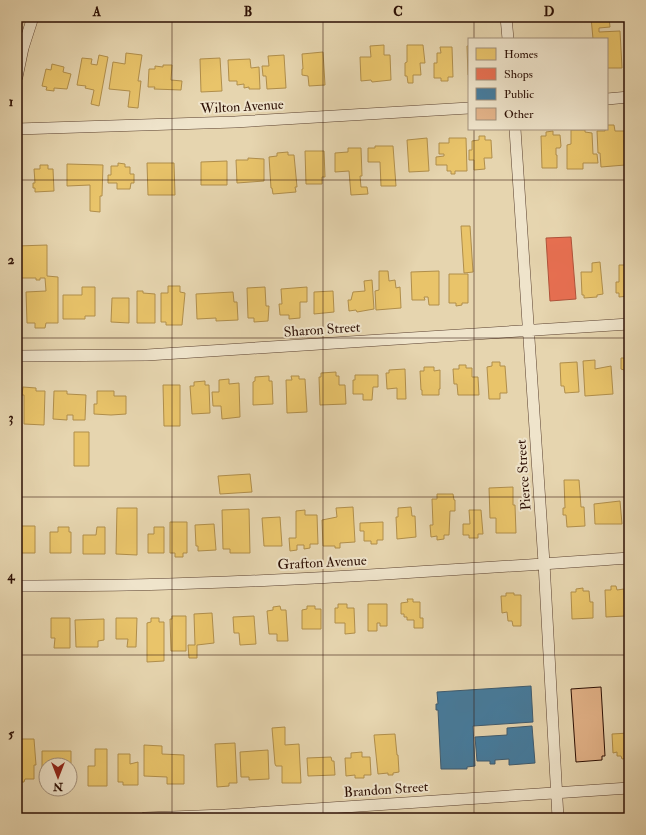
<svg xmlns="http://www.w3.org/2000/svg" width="646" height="835" font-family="'IM FELL Double Pica',serif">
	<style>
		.homes { fill: #e9c46a; stroke: #b08e4b }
		.shops { fill: #e76f51; stroke: #af523a }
		.public { fill: #457b9d; stroke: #3e5b6f }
		.building { fill: #e3b389; stroke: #2c0f04 }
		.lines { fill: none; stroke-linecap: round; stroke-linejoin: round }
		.street-casing { stroke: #5a402f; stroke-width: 12 }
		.street { stroke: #efe4cb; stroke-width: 11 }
		.grid { fill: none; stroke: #2c0f04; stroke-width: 1; stroke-opacity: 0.55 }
		.labels { text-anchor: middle; stroke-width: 4; stroke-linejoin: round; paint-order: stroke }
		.street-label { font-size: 14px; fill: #2c0f04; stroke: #efe4cb }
		.neatline { fill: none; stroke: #2c0f04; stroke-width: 1.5 }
		.grid-label { font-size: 13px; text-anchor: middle; font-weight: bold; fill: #2c0f04 }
	</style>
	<rect width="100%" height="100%" fill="#e6d5af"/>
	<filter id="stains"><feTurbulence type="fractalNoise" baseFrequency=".005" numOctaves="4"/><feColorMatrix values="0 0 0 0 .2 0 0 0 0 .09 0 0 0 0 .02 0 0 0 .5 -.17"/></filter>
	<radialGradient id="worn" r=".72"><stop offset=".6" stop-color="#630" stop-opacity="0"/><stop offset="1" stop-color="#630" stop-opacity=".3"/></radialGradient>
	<path class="homes" d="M 591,17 L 609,17 L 610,27 L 599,28 L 599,32 L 620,31 L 622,68 L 607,68 L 607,39 L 593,39 Z
		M 384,45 L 384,55 L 390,55 L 391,80 L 372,82 L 371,80 L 361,81 L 360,57 L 371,57 L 370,46 Z
		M 407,45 L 423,45 L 425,63 L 420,63 L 421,75 L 413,75 L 413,83 L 408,83 L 407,76 L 405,76 L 405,63 L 407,62 Z
		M 467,46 L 469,46 L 469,75 L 468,75 Z
		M 440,47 L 452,47 L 453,77 L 448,77 L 448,81 L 441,81 L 441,78 L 434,78 L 434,63 L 437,63 L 437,53 L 441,53 Z
		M 323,52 L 325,85 L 309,86 L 308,76 L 302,75 L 302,69 L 303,69 L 302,54 Z
		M 126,53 L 142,55 L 138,81 L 141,81 L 138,108 L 128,107 L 130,91 L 109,89 L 113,62 L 125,64 Z
		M 99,55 L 108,57 L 99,106 L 91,104 L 94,90 L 85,88 L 86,86 L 77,85 L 82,58 L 92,59 L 91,64 L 97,65 Z
		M 284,55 L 286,88 L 267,89 L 266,76 L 263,76 L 262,66 L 269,66 L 268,56 Z
		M 220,58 L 222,91 L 201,92 L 200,59 Z
		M 250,59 L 251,68 L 259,67 L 260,89 L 249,89 L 249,87 L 244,88 L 244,84 L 237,85 L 237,81 L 229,81 L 228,60 Z
		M 52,64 L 64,67 L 63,72 L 71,74 L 67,89 L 54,88 L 54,91 L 46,90 L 47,87 L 42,86 L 46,69 L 51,70 Z
		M 163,65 L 172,65 L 171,80 L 182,81 L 181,90 L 154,89 L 155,87 L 148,87 L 149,69 L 155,69 L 155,66 L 163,67 Z
		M 607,125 L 614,125 L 615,131 L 625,131 L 625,140 L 624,140 L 625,165 L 601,167 L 600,153 L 598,153 L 597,131 L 605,131 L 605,129 L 607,129 Z
		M 571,130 L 585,130 L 585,132 L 592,133 L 593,154 L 597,154 L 598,163 L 583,163 L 583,169 L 567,169 L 567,145 L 571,144 Z
		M 553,131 L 553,135 L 560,135 L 561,146 L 560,148 L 556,148 L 556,155 L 557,155 L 557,168 L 542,168 L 541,136 L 546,136 L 546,132 Z
		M 479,136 L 485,136 L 485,140 L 491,140 L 492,158 L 484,158 L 485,169 L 474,170 L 474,160 L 469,160 L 469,150 L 472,150 L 472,141 L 479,140 Z
		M 427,138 L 429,171 L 409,172 L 407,140 Z
		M 449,138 L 466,138 L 467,171 L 455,171 L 455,174 L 451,174 L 451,171 L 447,171 L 447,165 L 436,165 L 436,157 L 444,156 L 444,154 L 439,154 L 439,143 L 449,143 Z
		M 375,146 L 393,146 L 396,186 L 381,186 L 380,162 L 368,162 L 368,148 L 375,148 Z
		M 348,148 L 361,148 L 362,176 L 360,176 L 361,187 L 367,187 L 368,194 L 351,195 L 349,171 L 335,172 L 335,153 L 348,152 Z
		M 305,151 L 324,151 L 325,177 L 322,177 L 322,184 L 306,184 Z
		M 288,152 L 288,155 L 294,155 L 297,187 L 295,187 L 296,192 L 273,194 L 272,188 L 271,188 L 269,157 L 277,156 L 277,153 Z
		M 248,158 L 264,159 L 264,181 L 237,183 L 236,160 L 248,160 Z
		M 227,161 L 227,185 L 201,185 L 201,162 Z
		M 118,163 L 125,164 L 125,167 L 130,167 L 130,174 L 134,174 L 134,183 L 131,183 L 130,189 L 117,189 L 117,183 L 108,183 L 108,175 L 111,175 L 111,166 L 118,166 Z
		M 147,163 L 174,163 L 175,195 L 148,195 Z
		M 67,164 L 103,165 L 102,196 L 100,196 L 100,212 L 90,211 L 90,185 L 67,186 Z
		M 40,165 L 48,165 L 48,169 L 53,169 L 54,191 L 35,192 L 35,188 L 33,188 L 33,183 L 35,183 L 34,169 L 40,169 Z
		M 461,226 L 470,226 L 473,272 L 464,273 Z
		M 47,245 L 47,276 L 58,277 L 58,323 L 46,323 L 45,328 L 35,328 L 35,323 L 27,323 L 26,292 L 46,291 L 45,278 L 40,278 L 40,280 L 36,280 L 36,278 L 17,278 L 17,246 Z
		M 600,262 L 603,294 L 597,295 L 597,297 L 584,298 L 584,295 L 582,295 L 581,272 L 592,272 L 592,263 Z
		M 619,265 L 629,265 L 629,296 L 619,297 L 619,293 L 616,293 L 616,282 L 619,282 Z
		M 379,271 L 388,271 L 389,281 L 395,280 L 396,288 L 400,287 L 401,308 L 376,310 L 375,291 L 379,290 Z
		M 439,271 L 439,305 L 429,305 L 428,297 L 424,297 L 425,300 L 412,300 L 411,272 Z
		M 449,274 L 468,274 L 468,303 L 462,303 L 462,305 L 456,306 L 456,303 L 449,303 Z
		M 372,280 L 374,309 L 357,312 L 356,310 L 349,311 L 348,300 L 351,300 L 353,292 L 365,291 L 364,281 Z
		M 168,286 L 180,286 L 180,292 L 185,293 L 182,325 L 166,325 L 166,322 L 161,322 L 161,293 L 168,293 Z
		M 82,287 L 95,287 L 95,316 L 85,316 L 85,319 L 63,319 L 63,295 L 82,295 Z
		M 265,287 L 266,306 L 269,306 L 268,321 L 254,322 L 254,318 L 248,318 L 247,288 Z
		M 307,287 L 307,302 L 300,302 L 300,318 L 289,319 L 289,315 L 280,315 L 279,304 L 282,304 L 281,289 Z
		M 137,291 L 143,291 L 143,293 L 155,294 L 155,323 L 137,323 Z
		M 333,291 L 334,312 L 314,314 L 314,292 Z
		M 233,292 L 234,302 L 237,302 L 238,320 L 216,321 L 216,318 L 197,319 L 196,294 Z
		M 112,298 L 129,298 L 129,323 L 111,322 Z
		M 626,355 L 629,355 L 629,386 L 627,386 L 627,371 L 621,369 L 621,358 L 626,358 Z
		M 595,360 L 595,369 L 611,366 L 613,394 L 585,396 L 583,361 Z
		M 492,362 L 500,362 L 500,366 L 505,366 L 507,393 L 500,393 L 500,399 L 489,399 L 487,367 L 492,366 Z
		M 577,362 L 579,392 L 565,393 L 564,386 L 561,386 L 560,363 Z
		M 459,365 L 466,365 L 466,368 L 472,368 L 472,377 L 478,377 L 479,395 L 458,395 L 457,384 L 454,384 L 453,369 L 459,369 Z
		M 424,367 L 434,367 L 434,371 L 440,370 L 440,389 L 439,389 L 439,395 L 422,395 L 422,390 L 421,390 L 420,371 L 424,371 Z
		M 405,369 L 406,399 L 397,399 L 397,388 L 387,389 L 386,373 L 389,373 L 389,370 Z
		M 336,372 L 336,376 L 339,376 L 339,385 L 345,385 L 346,404 L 320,405 L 319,377 L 321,377 L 321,373 Z
		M 355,375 L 378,375 L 378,387 L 373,387 L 372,400 L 363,400 L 363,394 L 353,394 L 353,380 L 355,380 Z
		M 269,376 L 269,381 L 272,381 L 273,404 L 253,405 L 253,382 L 255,381 L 255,377 Z
		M 291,376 L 299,376 L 299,379 L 305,379 L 307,412 L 287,413 L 286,380 L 292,380 Z
		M 229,379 L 229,384 L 239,383 L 240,417 L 222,419 L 221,406 L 213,406 L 212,392 L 219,392 L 219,380 Z
		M 205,381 L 205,385 L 209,385 L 210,413 L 192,414 L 190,386 L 194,386 L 194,382 Z
		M 163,385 L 180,385 L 180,426 L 164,426 Z
		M 23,387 L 36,388 L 36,391 L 45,391 L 44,425 L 24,424 L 24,395 L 22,395 Z
		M 54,391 L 67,391 L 67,394 L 86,395 L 85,420 L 73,420 L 73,415 L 67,415 L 67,420 L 53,419 Z
		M 97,391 L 114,391 L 114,396 L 126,396 L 126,414 L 111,415 L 94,414 L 94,404 L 97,404 Z
		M 74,432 L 89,432 L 89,466 L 74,466 Z
		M 250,474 L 252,492 L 220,494 L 218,476 Z
		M 564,480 L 579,480 L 581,507 L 584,507 L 585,526 L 567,527 L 566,515 L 563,515 L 563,508 L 565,508 Z
		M 513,487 L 513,505 L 515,505 L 516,533 L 496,533 L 496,518 L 490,518 L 489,488 Z
		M 437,494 L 453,494 L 454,500 L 455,500 L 455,511 L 450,511 L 449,535 L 444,535 L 444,539 L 437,540 L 437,536 L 431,537 L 430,525 L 433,525 L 432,499 L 437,499 Z
		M 620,501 L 622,524 L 595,524 L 594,504 Z
		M 353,507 L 355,542 L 340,543 L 340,548 L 335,548 L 335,546 L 323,546 L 322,520 L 337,517 L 336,508 Z
		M 411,507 L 412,516 L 415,516 L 416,537 L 397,539 L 396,517 L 398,517 L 398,508 Z
		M 117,508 L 137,508 L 137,555 L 116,554 Z
		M 249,509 L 250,553 L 230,553 L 230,549 L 223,549 L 222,510 Z
		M 305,510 L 305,515 L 317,515 L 318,544 L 310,544 L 310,548 L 304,549 L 304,545 L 297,545 L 297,550 L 290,551 L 289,538 L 296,538 L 296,511 Z
		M 469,510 L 481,510 L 483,534 L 478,534 L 478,538 L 469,538 L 469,535 L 463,535 L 463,524 L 470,524 Z
		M 280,517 L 282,546 L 264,546 L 262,518 Z
		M 170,522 L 187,522 L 187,553 L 183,553 L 183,557 L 175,557 L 175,553 L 170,553 Z
		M 383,522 L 383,540 L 377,540 L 377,544 L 371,544 L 371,541 L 364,541 L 364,531 L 360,531 L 360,523 Z
		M 214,524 L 216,550 L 198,551 L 198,546 L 196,546 L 195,525 Z
		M 17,526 L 35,526 L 35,553 L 17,553 Z
		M 58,527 L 69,527 L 69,532 L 71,532 L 71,553 L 50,553 L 50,532 L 58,532 Z
		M 97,527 L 105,527 L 105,554 L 83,554 L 83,535 L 96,535 Z
		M 154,527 L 164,527 L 164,553 L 148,553 L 148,534 L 154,534 Z
		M 611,586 L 616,586 L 617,590 L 624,589 L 625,616 L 606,617 L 605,590 L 611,590 Z
		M 583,588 L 583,591 L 589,591 L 590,602 L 593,602 L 593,618 L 572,619 L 571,592 L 576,592 L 576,589 Z
		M 506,593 L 514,593 L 514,595 L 521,595 L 521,626 L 513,626 L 512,621 L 508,621 L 507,612 L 502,613 L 501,596 L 506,596 Z
		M 407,599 L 413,599 L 413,602 L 420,602 L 420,618 L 423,618 L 423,628 L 414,628 L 414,620 L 407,620 L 407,617 L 404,617 L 404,614 L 401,614 L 401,603 L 408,602 Z
		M 338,604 L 347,604 L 347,608 L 354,608 L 355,633 L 345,634 L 345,623 L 335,623 L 335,608 L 338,608 Z
		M 368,604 L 387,604 L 387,626 L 380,626 L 380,623 L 377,623 L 377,631 L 368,631 Z
		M 280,606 L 281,610 L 286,610 L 288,641 L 277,641 L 277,634 L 269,634 L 267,611 L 273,610 L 273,607 Z
		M 307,606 L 315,606 L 315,609 L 321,609 L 321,629 L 302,629 L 302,610 L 307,609 Z
		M 212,613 L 214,643 L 197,645 L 197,658 L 189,658 L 188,645 L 195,645 L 194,614 Z
		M 172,616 L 186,616 L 186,651 L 171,651 L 170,619 L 172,619 Z
		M 254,616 L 256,644 L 240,645 L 239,633 L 234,633 L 233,617 Z
		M 51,618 L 70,618 L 70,648 L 54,648 L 55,638 L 51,638 Z
		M 116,618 L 137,618 L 136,647 L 127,647 L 128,639 L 116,639 Z
		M 151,618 L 159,618 L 159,622 L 164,622 L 164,661 L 147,662 L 147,623 L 151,622 Z
		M 104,619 L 104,640 L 98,641 L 98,647 L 76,647 L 75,620 Z
		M 285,727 L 285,745 L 299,744 L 301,783 L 282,783 L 282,766 L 276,766 L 275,764 L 272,728 Z
		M 629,733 L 629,756 L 627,756 L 627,758 L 622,759 L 621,756 L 617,756 L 617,752 L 613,753 L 612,734 Z
		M 395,734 L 397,755 L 398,755 L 399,772 L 393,773 L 393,775 L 388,775 L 388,773 L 378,774 L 374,735 Z
		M 17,739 L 34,739 L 36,765 L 34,765 L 34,779 L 25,779 L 24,782 L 17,782 Z
		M 235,743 L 237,783 L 229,783 L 229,786 L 217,787 L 215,744 Z
		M 144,745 L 162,746 L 162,754 L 184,755 L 184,784 L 167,784 L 167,777 L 144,776 Z
		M 95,749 L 107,749 L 107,786 L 88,786 L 88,766 L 95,766 Z
		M 268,750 L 269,779 L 249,780 L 249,777 L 241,777 L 240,752 Z
		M 42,751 L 71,751 L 71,777 L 70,765 L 46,765 L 46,786 L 42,786 Z
		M 362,752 L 362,757 L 370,757 L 371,775 L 364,775 L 364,778 L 355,778 L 355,775 L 346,776 L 345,758 L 351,758 L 351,753 Z
		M 118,754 L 130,754 L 130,764 L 138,762 L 138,785 L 123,785 L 123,782 L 118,782 Z
		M 331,757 L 332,761 L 334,761 L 335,775 L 308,776 L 307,758 Z"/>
	<path class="shops" d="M 571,237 L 576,299 L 550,301 L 546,238 Z"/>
	<path class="public" d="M 531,686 L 533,722 L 473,726 L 475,766 L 467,767 L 467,769 L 441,769 L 438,710 L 436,710 L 436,704 L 438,704 L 437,692 Z
		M 532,726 L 535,763 L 509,765 L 509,759 L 495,760 L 495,764 L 490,764 L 490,761 L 477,761 L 475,737 L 507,735 L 507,728 Z"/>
	<path class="building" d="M 601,687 L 605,756 L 602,756 L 602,760 L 576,762 L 571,689 Z"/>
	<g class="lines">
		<g class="street-casing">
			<path id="street" d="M 506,17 L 508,39
				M 17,77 L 23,48 L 33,17
				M 607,99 L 629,97
				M 17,129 L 235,122 L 469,108
				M 515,129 L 544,563 L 558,818
				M 17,356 L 147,355 L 629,324
				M 17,586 C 221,587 425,572 629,558
				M 145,818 L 225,815 L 629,788"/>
		</g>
		<use href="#street" class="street"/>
	</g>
	<path class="grid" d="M 172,17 L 172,818M 323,17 L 323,818M 474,17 L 474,39M 474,129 L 474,818M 17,180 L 629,180M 17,338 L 629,338M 17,497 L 629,497M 17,655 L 629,655"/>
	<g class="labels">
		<g class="street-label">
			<text transform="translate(242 106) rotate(-3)" y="5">Wilton Avenue</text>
			<text transform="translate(322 329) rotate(-4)" y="5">Sharon Street</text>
			<text transform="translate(523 475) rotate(-94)" y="5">Pierce Street</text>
			<text transform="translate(322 562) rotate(-3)" y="5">Grafton Avenue</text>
			<text transform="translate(386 789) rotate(-4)" y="5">Brandon Street</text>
		</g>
	</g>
	<rect width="646" height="835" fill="none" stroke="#e6d5af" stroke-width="44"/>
	<rect x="468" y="38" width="140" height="92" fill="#efe4cb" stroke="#a18f7b"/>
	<rect x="476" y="48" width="20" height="12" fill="#e9c46a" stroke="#a18f7b"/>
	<text x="504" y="58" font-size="12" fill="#2c0f04">Homes</text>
	<rect x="476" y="68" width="20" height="12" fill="#e76f51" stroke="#a18f7b"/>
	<text x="504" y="78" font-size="12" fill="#2c0f04">Shops</text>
	<rect x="476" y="88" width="20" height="12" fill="#457b9d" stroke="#a18f7b"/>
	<text x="504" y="98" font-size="12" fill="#2c0f04">Public</text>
	<rect x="476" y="108" width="20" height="12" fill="#e3b389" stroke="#a18f7b"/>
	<text x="504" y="118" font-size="12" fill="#2c0f04">Other</text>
	<g transform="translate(58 777) rotate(180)"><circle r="19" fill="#efe4cb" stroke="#a18f7b"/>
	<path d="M0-3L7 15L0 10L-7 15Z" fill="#8f2418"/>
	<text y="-6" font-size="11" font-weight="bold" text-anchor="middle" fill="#2c0f04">N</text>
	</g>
	<rect x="22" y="22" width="602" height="791" class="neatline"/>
	<g class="grid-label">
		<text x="97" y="16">A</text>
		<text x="248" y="16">B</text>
		<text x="398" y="16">C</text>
		<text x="549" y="16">D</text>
		<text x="11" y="106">1</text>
		<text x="11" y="264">2</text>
		<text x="11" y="422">3</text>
		<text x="11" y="580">4</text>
		<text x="11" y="738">5</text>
	</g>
	<rect width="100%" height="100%" filter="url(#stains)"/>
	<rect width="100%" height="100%" fill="url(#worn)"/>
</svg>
